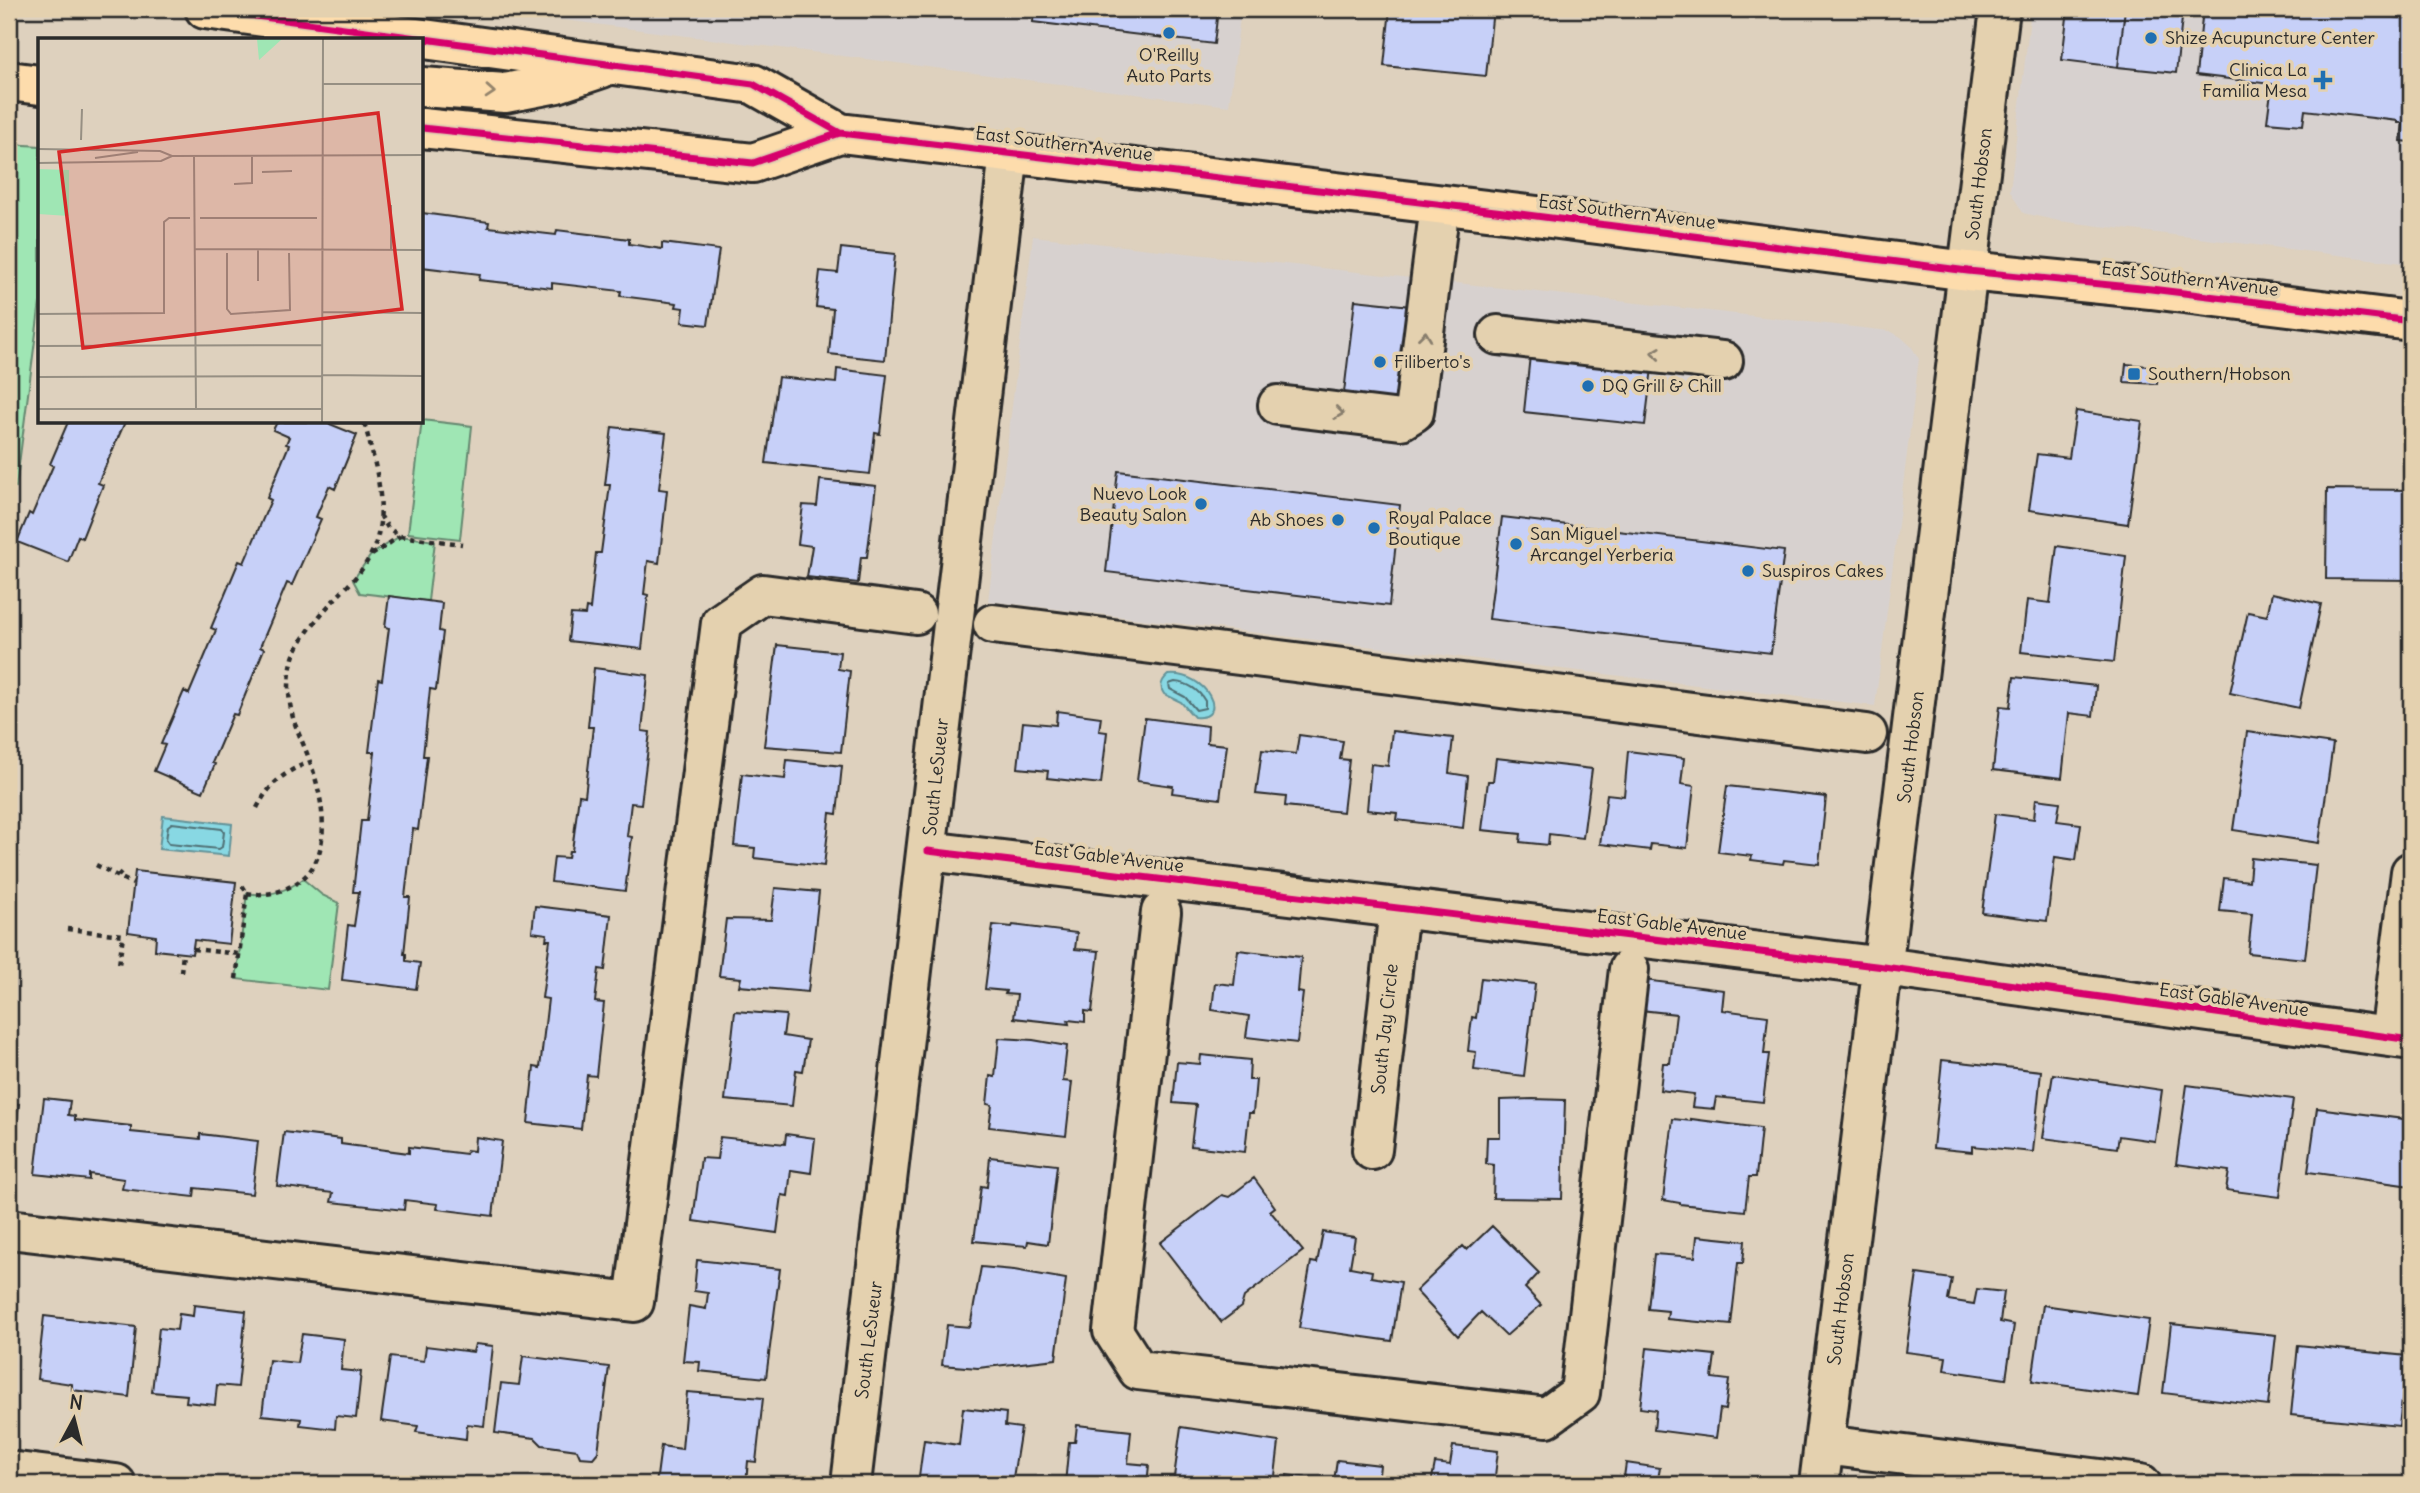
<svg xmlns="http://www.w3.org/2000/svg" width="2420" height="1493" font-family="Delius,sans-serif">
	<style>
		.built { fill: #d7d1cf }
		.green { fill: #9fe6b4; stroke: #658870; stroke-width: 2 }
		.water { fill: #88d8e3; stroke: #639399; stroke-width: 2 }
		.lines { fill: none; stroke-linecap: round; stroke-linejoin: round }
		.shore { stroke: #507075; stroke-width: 2 }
		.building { fill: #c7d0f8; stroke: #2b2b2b; stroke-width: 2 }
		.minor-casing { stroke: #2b2b2b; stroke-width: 44 }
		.major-casing { stroke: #2b2b2b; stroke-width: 44 }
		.path { stroke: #2b2b2b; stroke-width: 4.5; stroke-dasharray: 5 5; stroke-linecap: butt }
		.minor { stroke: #e4d1af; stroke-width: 38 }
		.major { stroke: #fddcac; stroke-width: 38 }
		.cycleway-casing { stroke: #e4d1af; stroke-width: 11 }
		.cycleway { stroke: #d6006c; stroke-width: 7 }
		.oneway { stroke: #94846c }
		.oneway2 { stroke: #887e6d }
		.poi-dot { fill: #1f6fb2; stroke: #e4d1af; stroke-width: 2.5 }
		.labels { text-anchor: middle; stroke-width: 7; stroke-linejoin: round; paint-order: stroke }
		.poi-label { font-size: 18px; fill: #2b2b2b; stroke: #e4d1af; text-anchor: start }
		.street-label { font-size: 18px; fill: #2b2b2b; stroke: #e4d1af }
		.inset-road { fill: none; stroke: #968f83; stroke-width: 2 }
		.view { fill: #d62828; fill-opacity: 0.15; stroke: #d62828; stroke-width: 3.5 }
		.inset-edge { fill: none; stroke: #2b2b2b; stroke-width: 3.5 }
	</style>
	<rect width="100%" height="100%" fill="#ded1be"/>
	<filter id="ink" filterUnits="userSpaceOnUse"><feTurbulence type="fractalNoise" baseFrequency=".0143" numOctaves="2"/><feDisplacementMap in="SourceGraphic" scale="14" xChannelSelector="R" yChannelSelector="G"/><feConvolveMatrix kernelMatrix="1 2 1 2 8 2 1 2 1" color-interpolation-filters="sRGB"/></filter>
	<g filter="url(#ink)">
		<path class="built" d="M 479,9 L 1241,9 L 1229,106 Z
			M 2031,9 L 2411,9 L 2411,264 L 2059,221 L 2023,213 L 2010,191 Z
			M 1033,236 L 1890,331 L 1901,337 L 1911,346 L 1919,359 L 1875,706 L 988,601 Z"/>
		<path class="green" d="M 9,144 L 40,146 L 40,302 L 16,487 L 9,486 Z
			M 422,420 L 472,426 L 460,539 L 408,533 Z
			M 400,536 L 435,541 L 428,601 L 360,593 L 353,580 L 371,555 Z
			M 303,879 L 322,895 L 339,903 L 328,990 L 236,979 L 247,893 C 267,897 287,891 303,879 Z"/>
		<path class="water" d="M 1168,675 C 1207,671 1231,721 1194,717 L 1181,702 L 1164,694 C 1159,687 1162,680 1168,675 Z
			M 163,816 L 232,824 L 229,856 L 159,849 Z"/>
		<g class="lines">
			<path class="shore" d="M 1175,682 C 1188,683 1198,689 1205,701 L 1205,708 L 1196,710 L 1185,697 L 1170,689 L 1169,684 Z
				M 172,823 L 222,829 L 224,832 L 222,847 L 219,849 L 169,844 L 166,840 L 168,826 Z"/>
		</g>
		<path class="building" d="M 1034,9 L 1218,9 L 1214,44 L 1033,22 Z
			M 1390,9 L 1493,9 L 1486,76 L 1384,66 Z
			M 2068,9 L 2125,9 L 2118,67 L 2062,60 Z
			M 2125,9 L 2183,9 L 2176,73 L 2118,67 Z
			M 2203,9 L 2323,9 L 2411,19 L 2411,142 L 2401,141 L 2403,123 L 2398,123 L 2398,121 L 2305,110 L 2303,125 L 2267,122 L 2272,84 L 2196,75 Z
			M 422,213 L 489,222 L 488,227 L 556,235 L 557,230 L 629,239 L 629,244 L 662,249 L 662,243 L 719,250 L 708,325 L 682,322 L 684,308 L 676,307 L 677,303 L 620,296 L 621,291 L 552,283 L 552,288 L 479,280 L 480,274 L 422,267 Z
			M 841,248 L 895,254 L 885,360 L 829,354 L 833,309 L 816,307 L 820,271 L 838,273 Z
			M 1355,300 L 1410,306 L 1399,407 L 1343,401 Z
			M 1531,346 L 1653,360 L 1645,425 L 1524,412 Z
			M 2126,364 L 2158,367 L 2157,384 L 2124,382 Z
			M 837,369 L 887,375 L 880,434 L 875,433 L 870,474 L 766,463 L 778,377 L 836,383 Z
			M 2076,411 L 2142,421 L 2128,524 L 2029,510 L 2037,454 L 2069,458 Z
			M 68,422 L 125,422 L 98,483 L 103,485 L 82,538 L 78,536 L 68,562 L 17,542 L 29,513 L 32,515 L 53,466 L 50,464 Z
			M 277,422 L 325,422 L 357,435 L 335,489 L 329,486 L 316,517 L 321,519 L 292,585 L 287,583 L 260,647 L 264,649 L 237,715 L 233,714 L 212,763 L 215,764 L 203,792 L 154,771 L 165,745 L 161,744 L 184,691 L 189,694 L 216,630 L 211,628 L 239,561 L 244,563 L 271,500 L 267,498 L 289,445 L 286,444 L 289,437 L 273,430 Z
			M 612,427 L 666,433 L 659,489 L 667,490 L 659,563 L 648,561 L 644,594 L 648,595 L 642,649 L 568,641 L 571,614 L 585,615 L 586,608 L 590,609 L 596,553 L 601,553 L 610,485 L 605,485 Z
			M 1118,471 L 1400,505 L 1389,606 L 1106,572 Z
			M 820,480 L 876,486 L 867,557 L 861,557 L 858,583 L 807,577 L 812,546 L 798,544 L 803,505 L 817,506 Z
			M 2327,489 L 2411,490 L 2411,580 L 2326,579 Z
			M 1502,517 L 1784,551 L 1771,653 L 1489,619 Z
			M 2057,546 L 2126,556 L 2114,662 L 2021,652 L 2027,600 L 2050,603 Z
			M 2272,593 L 2321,604 L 2299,708 L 2230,693 L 2248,612 L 2267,616 Z
			M 389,596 L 442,603 L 439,631 L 443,632 L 436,690 L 430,689 L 423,756 L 427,756 L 418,830 L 413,829 L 405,897 L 410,897 L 404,954 L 406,954 L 406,961 L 420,963 L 416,989 L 342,980 L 348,925 L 354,926 L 359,892 L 353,892 L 361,821 L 367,821 L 375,752 L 369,752 L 378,679 L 382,680 L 389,628 L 385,627 Z
			M 777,645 L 840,652 L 838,669 L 850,671 L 841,752 L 764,746 Z
			M 594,668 L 648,675 L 642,731 L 650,732 L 641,804 L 631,803 L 627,836 L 632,837 L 625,891 L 551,882 L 554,857 L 568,858 L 569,851 L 572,851 L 579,795 L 585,796 L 593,727 L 588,727 Z
			M 2014,677 L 2096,686 L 2093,716 L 2069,713 L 2062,778 L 1993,770 L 2000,706 L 2010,707 Z
			M 1057,711 L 1101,717 L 1099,731 L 1107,732 L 1101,784 L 1047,778 L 1048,771 L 1018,768 L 1023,722 L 1056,725 Z
			M 1145,718 L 1208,726 L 1207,743 L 1227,745 L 1220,799 L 1172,793 L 1173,786 L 1137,781 Z
			M 1392,731 L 1453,738 L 1449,773 L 1468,776 L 1463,828 L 1396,820 L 1397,813 L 1367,810 L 1371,764 L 1388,766 Z
			M 2247,732 L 2333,744 L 2319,843 L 2233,830 Z
			M 1299,735 L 1343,741 L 1340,759 L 1349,760 L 1343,812 L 1285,806 L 1286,797 L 1256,794 L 1262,750 L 1296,754 Z
			M 1628,751 L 1684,758 L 1681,784 L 1694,786 L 1687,848 L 1651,844 L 1650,850 L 1600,844 L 1607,794 L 1624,796 Z
			M 1496,758 L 1592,769 L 1583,838 L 1549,834 L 1548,845 L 1520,842 L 1521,834 L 1482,830 L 1488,781 L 1493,781 Z
			M 787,760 L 842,766 L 837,814 L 830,813 L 824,866 L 754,858 L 755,848 L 734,846 L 742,774 L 785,779 Z
			M 1727,786 L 1826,797 L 1819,864 L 1784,860 L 1783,864 L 1751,860 L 1752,856 L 1718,852 Z
			M 2036,799 L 2060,802 L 2057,821 L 2081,824 L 2076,860 L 2055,857 L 2047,921 L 1982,913 L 1995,814 L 2034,819 Z
			M 2251,858 L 2316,865 L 2305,959 L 2248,953 L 2252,914 L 2220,911 L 2224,878 L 2249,881 Z
			M 135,871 L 236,882 L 229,944 L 194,940 L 192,954 L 155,950 L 156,936 L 128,932 Z
			M 775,888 L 819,892 L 808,992 L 739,986 L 741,978 L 719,976 L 726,919 L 771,920 Z
			M 535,906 L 611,915 L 605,970 L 599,969 L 595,1002 L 604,1003 L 596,1076 L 587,1075 L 581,1129 L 528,1123 L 534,1067 L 540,1068 L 548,999 L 542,998 L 550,940 L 546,940 L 547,934 L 532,932 Z
			M 993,925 L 1012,927 L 1013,925 L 1077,933 L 1075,949 L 1099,951 L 1092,1012 L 1085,1011 L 1085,1022 L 1068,1020 L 1069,1024 L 1014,1018 L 1017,995 L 1005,994 L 1006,991 L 985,989 Z
			M 1238,950 L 1301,957 L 1298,992 L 1303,993 L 1297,1043 L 1246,1037 L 1249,1016 L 1212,1010 L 1215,983 L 1234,985 Z
			M 1481,978 L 1535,984 L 1524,1076 L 1474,1070 L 1476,1052 L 1468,1051 L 1472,1017 L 1476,1018 Z
			M 1644,980 L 1724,990 L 1722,1010 L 1768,1016 L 1764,1054 L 1769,1054 L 1763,1102 L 1716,1097 L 1714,1109 L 1692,1107 L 1694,1094 L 1660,1090 L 1663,1063 L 1670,1063 L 1676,1014 L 1641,1010 Z
			M 735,1011 L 786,1015 L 783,1036 L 808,1040 L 803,1071 L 796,1070 L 792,1106 L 725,1100 Z
			M 999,1038 L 1033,1040 L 1067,1046 L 1063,1081 L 1072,1082 L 1066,1136 L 989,1127 L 992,1105 L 987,1104 L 990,1076 L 995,1077 Z
			M 1201,1055 L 1250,1060 L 1249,1080 L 1256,1080 L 1253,1113 L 1249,1113 L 1245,1152 L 1191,1146 L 1196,1105 L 1173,1103 L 1177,1062 L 1200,1064 Z
			M 1942,1060 L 2041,1071 L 2033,1152 L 1972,1146 L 1972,1152 L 1933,1148 Z
			M 2053,1074 L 2162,1090 L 2155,1141 L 2119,1136 L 2117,1148 L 2043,1138 Z
			M 2187,1085 L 2293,1099 L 2280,1197 L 2226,1190 L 2229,1171 L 2176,1164 Z
			M 44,1098 L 70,1101 L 68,1115 L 75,1116 L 75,1120 L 131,1126 L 131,1132 L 200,1139 L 200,1134 L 258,1141 L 252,1194 L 195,1188 L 194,1197 L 122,1189 L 124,1179 L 89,1174 L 89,1180 L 35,1174 Z
			M 1533,1099 L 1565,1100 L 1562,1199 L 1493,1198 L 1494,1165 L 1486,1164 L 1487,1137 L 1500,1137 L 1500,1100 Z
			M 9,1103 L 19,1104 L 12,1158 L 9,1157 Z
			M 2317,1108 L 2411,1120 L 2411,1186 L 2308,1172 Z
			M 1673,1119 L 1691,1121 L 1691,1119 L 1761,1128 L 1756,1177 L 1749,1177 L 1745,1211 L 1680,1204 L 1680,1203 L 1663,1200 Z
			M 284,1132 L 341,1139 L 341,1144 L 409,1153 L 409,1147 L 466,1154 L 467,1150 L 474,1151 L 475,1137 L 502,1141 L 493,1216 L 437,1209 L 438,1204 L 405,1200 L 404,1210 L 331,1202 L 333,1193 L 277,1186 Z
			M 786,1134 L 815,1138 L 811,1173 L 791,1170 L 788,1196 L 782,1195 L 777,1233 L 693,1221 L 701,1158 L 717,1159 L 720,1137 L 785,1144 Z
			M 990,1157 L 1057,1165 L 1048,1244 L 1028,1241 L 1027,1246 L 974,1241 L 981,1186 L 987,1187 Z
			M 1254,1178 L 1275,1207 L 1270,1211 L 1303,1251 L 1244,1297 L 1241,1307 L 1221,1322 L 1160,1243 L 1222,1195 L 1229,1197 Z
			M 1492,1226 L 1539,1273 L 1525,1288 L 1541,1305 L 1506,1336 L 1481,1312 L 1458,1336 L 1416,1291 L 1463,1246 L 1467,1250 Z
			M 1323,1232 L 1355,1237 L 1350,1267 L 1372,1271 L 1371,1277 L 1401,1282 L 1392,1341 L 1299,1328 L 1311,1262 L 1317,1263 Z
			M 1697,1236 L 1745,1241 L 1743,1263 L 1738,1263 L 1731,1325 L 1667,1319 L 1668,1311 L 1648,1309 L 1654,1254 L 1695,1257 Z
			M 697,1260 L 780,1269 L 766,1378 L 699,1371 L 700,1362 L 683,1361 L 689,1306 L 706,1309 L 708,1293 L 694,1291 Z
			M 981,1267 L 1014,1270 L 1066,1279 L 1056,1359 L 978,1368 L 942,1365 L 947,1325 L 970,1327 Z
			M 1917,1274 L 1952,1279 L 1948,1300 L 1974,1304 L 1977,1289 L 2004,1292 L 2000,1322 L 2014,1325 L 2006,1379 L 1944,1370 L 1946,1357 L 1906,1352 Z
			M 194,1305 L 246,1311 L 238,1387 L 217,1385 L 215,1405 L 186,1402 L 187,1395 L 152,1392 L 159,1328 L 177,1330 L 179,1314 L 193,1316 Z
			M 2043,1305 L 2149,1320 L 2138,1396 L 2032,1381 Z
			M 44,1316 L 136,1327 L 129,1397 L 72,1390 L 72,1384 L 37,1379 Z
			M 2171,1324 L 2276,1335 L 2268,1406 L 2163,1393 Z
			M 9,1327 L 12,1327 L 9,1355 Z
			M 302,1334 L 344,1339 L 341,1370 L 361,1372 L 356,1418 L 336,1416 L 335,1429 L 300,1425 L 301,1419 L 262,1415 L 269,1360 L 297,1363 Z
			M 475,1344 L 493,1346 L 484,1426 L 467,1424 L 466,1439 L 416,1432 L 418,1426 L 381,1421 L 390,1357 L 424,1361 L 426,1346 L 473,1352 Z
			M 2298,1345 L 2407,1356 L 2399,1426 L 2291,1415 Z
			M 1647,1348 L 1715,1355 L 1712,1378 L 1729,1380 L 1725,1410 L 1720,1409 L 1716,1438 L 1654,1430 L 1656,1410 L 1640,1408 Z
			M 523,1356 L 609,1367 L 598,1452 L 593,1458 L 580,1457 L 577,1450 L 542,1445 L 535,1438 L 495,1433 L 501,1383 L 519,1385 Z
			M 687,1392 L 763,1398 L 756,1462 L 748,1461 L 746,1484 L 656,1484 L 661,1446 L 682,1449 Z
			M 963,1408 L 1006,1413 L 1005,1426 L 1021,1428 L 1012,1484 L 918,1484 L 924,1440 L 959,1445 Z
			M 1077,1425 L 1131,1431 L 1128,1463 L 1149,1465 L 1147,1484 L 1065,1484 L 1069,1442 L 1075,1442 Z
			M 1181,1427 L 1279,1442 L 1274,1484 L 1173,1484 Z
			M 1453,1446 L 1498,1451 L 1494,1484 L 1431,1484 L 1435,1463 L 1450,1465 Z
			M 1337,1460 L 1380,1465 L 1378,1484 L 1286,1484 L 1287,1475 L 1334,1481 Z
			M 1626,1463 L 1660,1468 L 1657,1484 L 1623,1484 Z"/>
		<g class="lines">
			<g class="minor-casing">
				<path id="minor" d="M 1498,335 L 1723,361
					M 1278,405 L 1401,420 L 1414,412 L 1440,205
					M 993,624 L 1867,734
					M 928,851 L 1884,967 L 2411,1040
					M 1161,912 L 1113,1331 L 1138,1370 L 1547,1417 L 1580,1393 L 1629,969
					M 2390,1037 L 2411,872
					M 1372,1150 L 1399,908
					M 9,1229 L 634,1302 L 721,623 L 763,594 L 916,614
					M 1824,1445 L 2141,1484
					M 9,1471 L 116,1484
					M 851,1484 L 1009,153
					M 1819,1484 L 2000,9"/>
			</g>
			<g class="major-casing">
				<path id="major" d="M 205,9 L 753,84 L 840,133 L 1512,213 L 1968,271 L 2151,289 L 2411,321
					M 9,81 L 40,85
					M 422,87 L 505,93 L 557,83 L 602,68
					M 422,128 L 753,163 L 840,133"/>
			</g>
			<path class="path" d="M 380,515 L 388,528 L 400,536 L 462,544
				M 372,555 L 400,536
				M 257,808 C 269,784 285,771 310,762
				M 96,865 L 133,884
				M 118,876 L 124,869
				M 247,893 C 263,896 280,893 293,885 C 337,862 323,796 309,759 C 304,744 296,730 292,714 C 288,698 288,678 292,662 C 295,646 309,630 319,617 C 335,596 358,580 370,556 C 392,515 375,463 364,422
				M 67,929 L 123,935 L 119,965
				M 193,949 L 239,954
				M 181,972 L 183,954
				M 236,979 L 247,893 L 240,882"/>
			<use href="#minor" class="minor"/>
			<use href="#major" class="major"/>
			<g class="cycleway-casing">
				<path id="cycleway" d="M 205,9 L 753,84 L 840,133 L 1512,213 L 1968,271 L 2151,289 L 2411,321
					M 422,128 L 753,163 L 840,133
					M 928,851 L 1884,967 L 2411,1040"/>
			</g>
			<use href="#cycleway" class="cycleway"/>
		</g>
		<defs><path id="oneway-chevron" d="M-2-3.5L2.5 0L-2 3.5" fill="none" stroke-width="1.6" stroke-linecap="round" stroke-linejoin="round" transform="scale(1.75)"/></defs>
		<use class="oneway" href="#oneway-chevron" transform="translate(490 92) rotate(4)"/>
		<g class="oneway2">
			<use href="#oneway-chevron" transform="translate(1425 336) rotate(-83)"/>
			<use href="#oneway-chevron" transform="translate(1656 353) rotate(-173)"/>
			<use href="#oneway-chevron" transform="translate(1339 413) rotate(7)"/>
		</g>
	</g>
	<g class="poi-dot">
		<circle cx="1169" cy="33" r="7"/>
		<circle cx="2151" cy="38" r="7"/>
		<path d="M2319.5 69.5h7v7h7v7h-7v7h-7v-7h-7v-7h7z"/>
		<circle cx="1380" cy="362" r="7"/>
		<rect x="2127" y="367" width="14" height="14" rx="3.5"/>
		<circle cx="1588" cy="386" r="7"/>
		<circle cx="1201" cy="504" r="7"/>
		<circle cx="1338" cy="520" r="7"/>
		<circle cx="1374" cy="528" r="7"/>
		<circle cx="1516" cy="544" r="7"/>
		<circle cx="1748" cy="571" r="7"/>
	</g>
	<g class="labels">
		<g class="poi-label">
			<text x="2165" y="44">Shize Acupuncture Center</text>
			<text x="1169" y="61" text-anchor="middle">O'Reilly<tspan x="1169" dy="21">Auto Parts</tspan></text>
			<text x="2307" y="76" text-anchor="end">Clinica La<tspan x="2307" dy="21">Familia Mesa</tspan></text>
			<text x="1394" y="368">Filiberto's</text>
			<text x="2148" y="380">Southern/Hobson</text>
			<text x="1602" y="392">DQ Grill &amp; Chill</text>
			<text x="1187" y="500" text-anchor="end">Nuevo Look<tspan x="1187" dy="21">Beauty Salon</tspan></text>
			<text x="1388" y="524">Royal Palace<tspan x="1388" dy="21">Boutique</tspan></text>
			<text x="1324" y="526" text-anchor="end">Ab Shoes</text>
			<text x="1530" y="540">San Miguel<tspan x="1530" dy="21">Arcangel Yerberia</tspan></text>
			<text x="1762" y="577">Suspiros Cakes</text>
		</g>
		<g class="street-label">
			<text transform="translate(1064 144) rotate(7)" y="6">East Southern Avenue</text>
			<text transform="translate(1979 184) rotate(-83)" y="6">South Hobson</text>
			<text transform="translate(1627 212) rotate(7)" y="6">East Southern Avenue</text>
			<text transform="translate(2190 279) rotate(7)" y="6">East Southern Avenue</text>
			<text transform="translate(1911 747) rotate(-83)" y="6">South Hobson</text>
			<text transform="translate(936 777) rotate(-84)" y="6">South LeSueur</text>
			<text transform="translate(1109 857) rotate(7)" y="6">East Gable Avenue</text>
			<text transform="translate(1672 925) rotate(7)" y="6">East Gable Avenue</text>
			<text transform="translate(2234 1000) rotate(8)" y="6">East Gable Avenue</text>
			<text transform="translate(1385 1029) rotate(-84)" y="6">South Jay Circle</text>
			<text transform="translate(1841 1309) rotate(-83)" y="6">South Hobson</text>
			<text transform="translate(869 1340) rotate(-83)" y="6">South LeSueur</text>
		</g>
	</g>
	<g transform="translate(38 38)">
		<rect width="385" height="385" fill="#ded1be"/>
		<path d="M 219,1 L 244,1 L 221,22 ZM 0,131 L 31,132 L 31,178 L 0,176 Z" fill="#9fe6b4"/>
		<path class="inset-road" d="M 285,46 L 385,46M 43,102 L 44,71M 0,111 L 122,113 L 134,118 L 385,117M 156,118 L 158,371M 57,120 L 100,114M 0,125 L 123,123 L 134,118M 224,134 L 254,133M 196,146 L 214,145 L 214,117M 162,180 L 279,180M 157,211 L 385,212M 220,211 L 220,243M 353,212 L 353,167M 189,215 L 189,271 L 193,276 L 252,272 L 251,215M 285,274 L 385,275M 0,276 L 126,275 L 126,184 L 131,180 L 152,180M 0,308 L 285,307M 285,337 L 385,338M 0,339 L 285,338M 0,371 L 284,371M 284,384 L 285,1"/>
		<path class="view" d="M 340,75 L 364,271 L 45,310 L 21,114 Z"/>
		<rect width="385" height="385" class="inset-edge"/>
	</g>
	<rect width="2420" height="1493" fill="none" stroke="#e4d1af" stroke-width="35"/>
	<rect x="18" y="18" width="2385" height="1458" fill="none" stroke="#2b2b2b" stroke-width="2.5" filter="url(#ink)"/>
	<g transform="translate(74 1419) rotate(7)" stroke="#e4d1af" stroke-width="5" paint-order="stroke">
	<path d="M0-5L12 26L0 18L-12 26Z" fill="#2b2b2b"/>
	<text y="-10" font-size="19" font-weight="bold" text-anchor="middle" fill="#2b2b2b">N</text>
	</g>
</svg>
